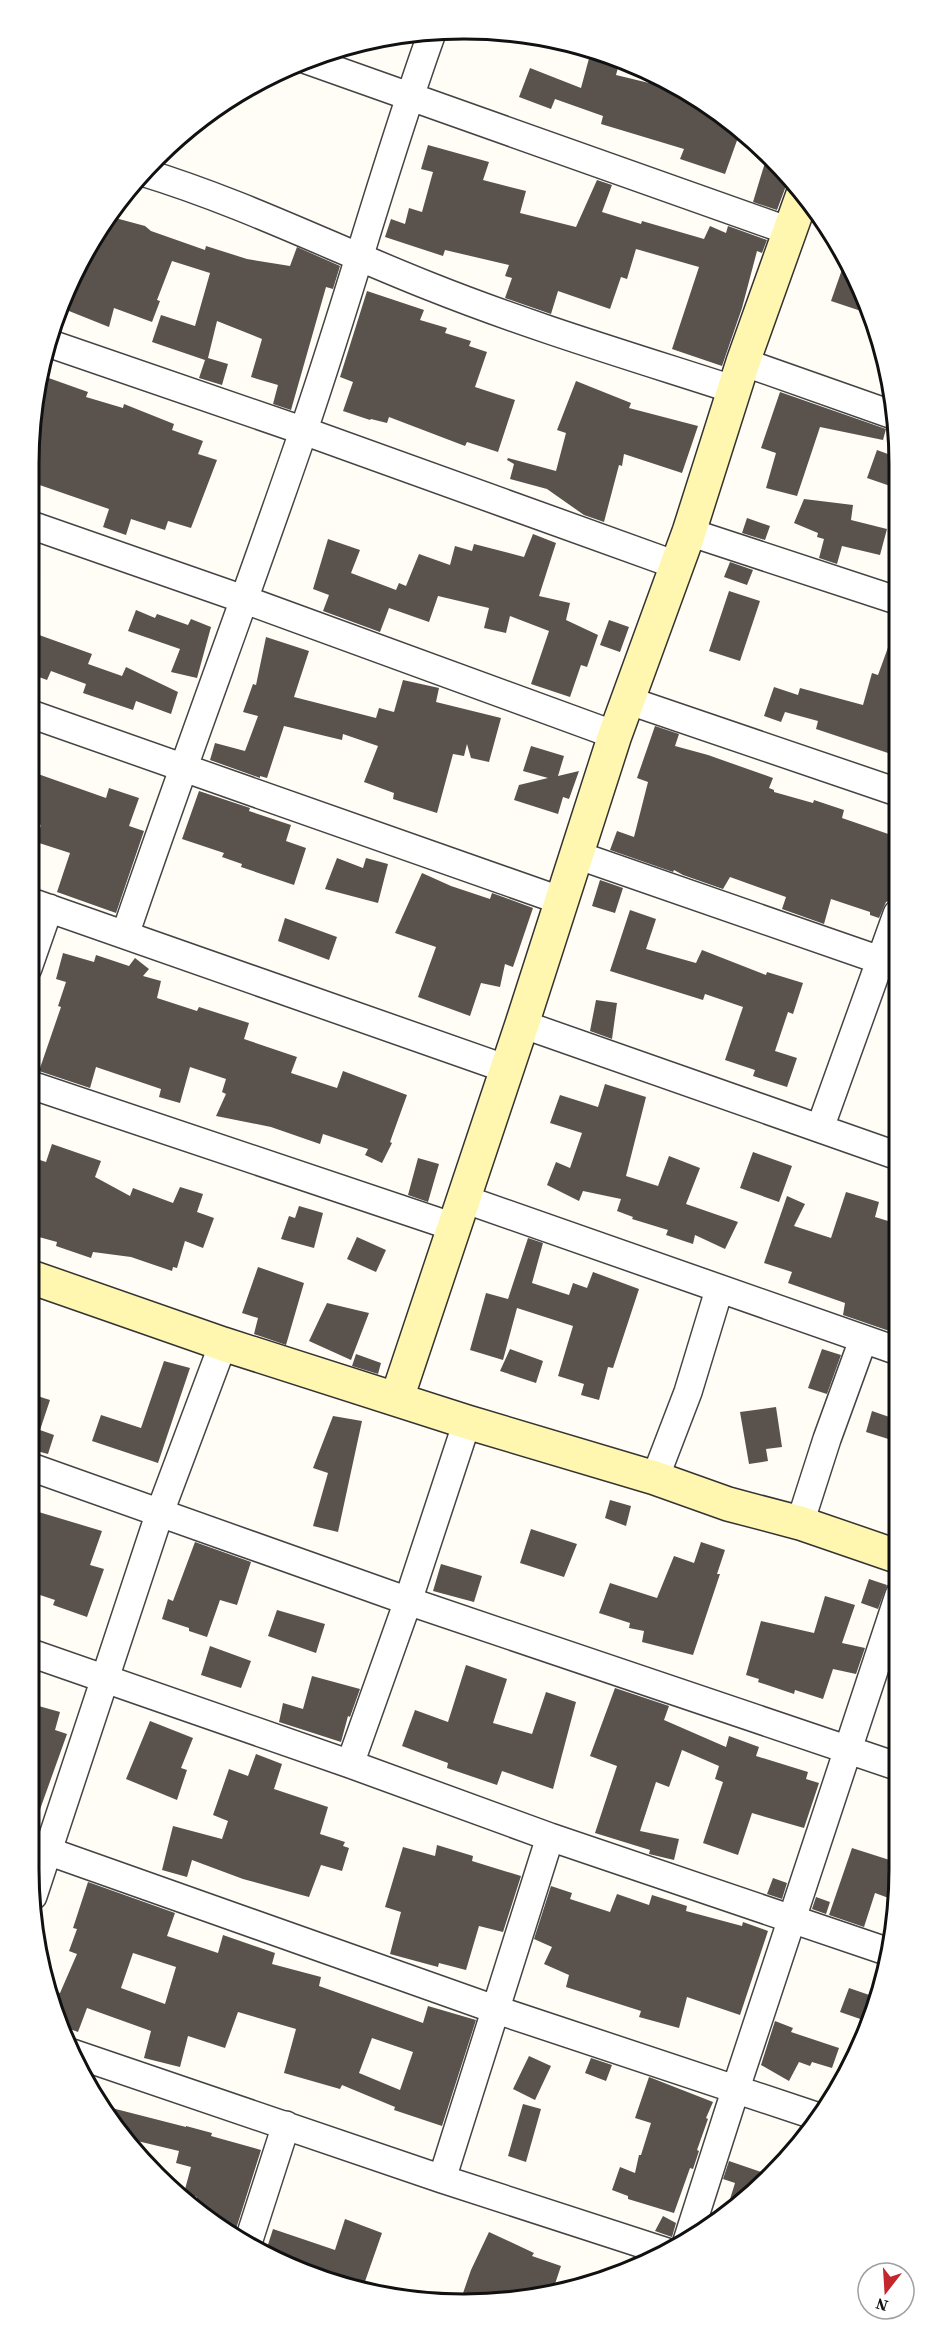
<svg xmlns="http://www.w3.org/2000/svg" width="928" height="2333" font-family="'Source Serif 4',serif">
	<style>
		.building { fill: #5a524d; fill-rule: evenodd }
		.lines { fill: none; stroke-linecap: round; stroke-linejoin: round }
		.street-casing { stroke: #444; stroke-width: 30 }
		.secondary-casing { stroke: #333; stroke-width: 36 }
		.street { stroke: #fff; stroke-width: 27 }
		.secondary { stroke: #fff6b0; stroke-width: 33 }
		.rim { fill: none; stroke: #111; stroke-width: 3 }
	</style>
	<rect width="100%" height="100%" fill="#fffdf5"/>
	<path class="building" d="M 591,51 L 620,60 L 616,75 L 649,83 L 652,75 L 706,102 L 740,132 L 725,174 L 680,159 L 684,149 L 601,124 L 603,116 L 555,99 L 551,109 L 519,97 L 530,68 L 581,88 Z
		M 428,145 L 489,162 L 483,180 L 526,191 L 520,213 L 576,227 L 597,180 L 612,185 L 602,212 L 641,224 L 642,221 L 704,239 L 710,226 L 726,233 L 728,226 L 767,240 L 762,253 L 757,251 L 742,308 L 722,366 L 672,349 L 699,267 L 636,249 L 627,279 L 621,277 L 610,309 L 558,291 L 551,314 L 505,298 L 512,278 L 505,276 L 509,265 L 445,250 L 443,256 L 385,237 L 391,219 L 405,224 L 409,208 L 422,212 L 433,172 L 421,169 Z
		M 767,156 L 790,175 L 777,210 L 753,202 Z
		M 108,216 L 145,226 L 151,231 L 205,250 L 206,246 L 247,259 L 290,266 L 297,247 L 340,266 L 333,289 L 326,287 L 291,410 L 273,404 L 278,385 L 251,377 L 262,339 L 217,321 L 208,358 L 228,364 L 222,385 L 199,378 L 205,360 L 152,342 L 161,315 L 195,326 L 210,273 L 172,261 L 157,300 L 160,301 L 152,322 L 114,308 L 109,327 L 59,307 L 87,247 Z
		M 846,258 L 855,272 L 867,313 L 831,301 Z
		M 367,291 L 424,310 L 420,320 L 447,328 L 445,333 L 471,341 L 469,346 L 487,352 L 475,387 L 515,400 L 498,452 L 467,442 L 465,446 L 389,417 L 387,423 L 371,419 L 370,420 L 343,411 L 353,382 L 340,377 Z
		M 43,376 L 88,392 L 86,397 L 123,408 L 124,404 L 174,424 L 172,430 L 203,441 L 198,454 L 217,460 L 191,528 L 168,521 L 165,530 L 131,519 L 126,535 L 103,527 L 109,509 L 28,481 L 28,466 L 33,449 L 31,449 Z
		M 576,381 L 631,403 L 629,408 L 698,426 L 682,473 L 624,454 L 622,466 L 619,465 L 604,522 L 584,515 L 547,489 L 510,479 L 514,464 L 507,460 L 508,458 L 556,471 L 566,433 L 557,430 Z
		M 780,392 L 886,429 L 883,440 L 820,427 L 797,496 L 766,488 L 776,453 L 761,448 Z
		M 877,450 L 896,457 L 896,488 L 867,478 Z
		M 804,499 L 853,505 L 851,520 L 887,529 L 880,555 L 842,546 L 837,564 L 819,558 L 824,539 L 817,537 L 818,533 L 794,523 Z
		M 747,518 L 770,526 L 765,540 L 742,533 Z
		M 533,534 L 556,543 L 539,596 L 570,603 L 566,620 L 598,635 L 587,667 L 581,665 L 570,697 L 531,684 L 549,631 L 510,616 L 506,633 L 484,628 L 489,608 L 438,596 L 429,622 L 389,608 L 380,632 L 323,611 L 329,595 L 313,589 L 328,539 L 360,550 L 351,573 L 396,590 L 399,583 L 406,586 L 419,554 L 450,565 L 455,546 L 472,551 L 474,544 L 524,557 Z
		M 730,562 L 753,570 L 747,585 L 724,577 Z
		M 729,591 L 760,601 L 740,661 L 709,651 Z
		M 136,610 L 155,618 L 157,614 L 188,625 L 191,619 L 211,627 L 197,678 L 171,672 L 180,649 L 128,631 Z
		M 609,620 L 629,627 L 620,652 L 600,645 Z
		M 28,631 L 92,654 L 88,664 L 122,676 L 126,667 L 178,692 L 171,714 L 136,701 L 133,710 L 83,693 L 86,684 L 51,671 L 47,680 L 28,673 Z
		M 894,631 L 896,631 L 897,756 L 816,729 L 818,721 L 785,712 L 781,722 L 764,716 L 774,687 L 798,695 L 800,688 L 863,705 L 872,673 L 878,675 Z
		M 266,637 L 309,651 L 294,697 L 376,718 L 379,708 L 394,712 L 403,680 L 439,688 L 436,702 L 501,718 L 489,762 L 471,758 L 467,744 L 464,756 L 453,754 L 437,813 L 393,799 L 394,793 L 364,782 L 378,746 L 343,734 L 342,740 L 284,726 L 267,778 L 260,776 L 260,778 L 210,760 L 215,743 L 245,751 L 258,716 L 243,712 L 253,684 L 256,685 Z
		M 655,726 L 679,734 L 675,746 L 708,755 L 773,778 L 769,788 L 774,790 L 774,792 L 813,803 L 814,800 L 844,810 L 842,818 L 897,837 L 896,899 L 886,902 L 879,918 L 870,915 L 870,912 L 831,899 L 824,924 L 782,909 L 786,897 L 730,877 L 723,889 L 683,875 L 674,870 L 673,872 L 610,850 L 617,831 L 634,837 L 648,782 L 637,778 Z
		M 531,746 L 564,756 L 558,776 L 579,771 L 569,799 L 563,797 L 558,814 L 514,800 L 519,785 L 548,778 L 523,771 Z
		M 38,774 L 106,798 L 109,788 L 139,798 L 129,826 L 144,831 L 116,913 L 57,892 L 70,853 L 36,842 L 41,825 L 28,821 L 28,791 L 32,792 Z
		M 199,791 L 250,808 L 249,811 L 291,825 L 286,841 L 306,848 L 294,885 L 241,867 L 242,864 L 222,857 L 224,853 L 182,839 Z
		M 337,858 L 363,868 L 366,858 L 388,864 L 378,903 L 325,889 Z
		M 422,873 L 451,886 L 490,899 L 492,893 L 533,908 L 513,967 L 505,964 L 500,987 L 481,983 L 470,1016 L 418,997 L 436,947 L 395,933 Z
		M 600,880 L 623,888 L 615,913 L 592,906 Z
		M 630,910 L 656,919 L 646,949 L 696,963 L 702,950 L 766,975 L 767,972 L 803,983 L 793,1014 L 788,1012 L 775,1051 L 797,1058 L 787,1087 L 753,1076 L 755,1070 L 725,1060 L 743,1007 L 705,994 L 703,1000 L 610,971 Z
		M 285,918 L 337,937 L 329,960 L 278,941 Z
		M 63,953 L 94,962 L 96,955 L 129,966 L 135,958 L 149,969 L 143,976 L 161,981 L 157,998 L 197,1011 L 199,1007 L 249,1023 L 244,1039 L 297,1057 L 291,1073 L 337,1088 L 343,1071 L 407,1095 L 390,1142 L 392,1143 L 382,1163 L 365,1155 L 368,1149 L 323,1134 L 320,1144 L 271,1127 L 216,1116 L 226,1094 L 222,1092 L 226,1079 L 190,1067 L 180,1103 L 159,1097 L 161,1089 L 96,1067 L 90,1088 L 39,1071 L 61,1007 L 58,1006 L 66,982 L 56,979 Z
		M 596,1000 L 617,1003 L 612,1039 L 590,1031 Z
		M 605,1084 L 646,1097 L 626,1176 L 658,1186 L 669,1156 L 700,1168 L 686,1204 L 738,1222 L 725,1249 L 695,1235 L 693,1244 L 666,1235 L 668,1230 L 632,1219 L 633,1217 L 617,1211 L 621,1199 L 583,1191 L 579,1201 L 547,1185 L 556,1162 L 570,1168 L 582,1133 L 550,1123 L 560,1095 L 598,1107 Z
		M 52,1144 L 101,1161 L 95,1177 L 130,1196 L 133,1188 L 173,1203 L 180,1187 L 203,1194 L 197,1212 L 214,1218 L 203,1248 L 185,1241 L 177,1268 L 173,1267 L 172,1271 L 131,1257 L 93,1252 L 91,1258 L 56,1246 L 57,1242 L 28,1234 L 28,1156 L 46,1162 Z
		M 753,1152 L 792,1166 L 779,1202 L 740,1188 Z
		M 418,1158 L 439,1164 L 428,1202 L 408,1195 Z
		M 846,1192 L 879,1202 L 875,1217 L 898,1224 L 898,1238 L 888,1267 L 898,1270 L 898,1334 L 843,1315 L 845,1303 L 788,1283 L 792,1272 L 764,1263 L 787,1196 L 805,1204 L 794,1226 L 831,1238 Z
		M 299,1206 L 323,1213 L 314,1248 L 281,1239 L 289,1216 L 295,1218 Z
		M 357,1237 L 386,1250 L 376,1272 L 347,1259 Z
		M 528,1238 L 543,1243 L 532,1283 L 569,1295 L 573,1283 L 587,1288 L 593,1272 L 639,1289 L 613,1368 L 608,1367 L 599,1400 L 581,1395 L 584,1384 L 558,1376 L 573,1326 L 517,1308 L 503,1360 L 470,1350 L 486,1293 L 508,1299 Z
		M 258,1267 L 304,1283 L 286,1345 L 254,1334 L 258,1318 L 242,1313 Z
		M 327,1303 L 369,1313 L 351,1360 L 309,1341 Z
		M 510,1349 L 543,1361 L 536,1383 L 500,1371 Z
		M 822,1349 L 841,1355 L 827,1394 L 808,1388 Z
		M 356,1354 L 381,1363 L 378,1374 L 352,1366 Z
		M 164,1361 L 190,1368 L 158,1463 L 92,1441 L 101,1415 L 141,1428 Z
		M 28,1393 L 50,1400 L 40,1430 L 54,1435 L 48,1454 L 33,1450 L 28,1451 Z
		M 776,1407 L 782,1447 L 766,1449 L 768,1461 L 749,1464 L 740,1412 Z
		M 872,1411 L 898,1420 L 898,1442 L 866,1432 Z
		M 333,1416 L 362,1421 L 338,1532 L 313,1526 L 328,1473 L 313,1468 Z
		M 610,1500 L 631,1506 L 626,1526 L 605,1518 Z
		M 32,1510 L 102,1531 L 90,1565 L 104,1569 L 87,1617 L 53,1605 L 55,1600 L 28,1591 L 28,1520 Z
		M 531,1529 L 577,1544 L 564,1577 L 520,1563 Z
		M 195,1542 L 251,1562 L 237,1605 L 220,1600 L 207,1637 L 189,1631 L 189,1628 L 162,1619 L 168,1599 L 173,1601 Z
		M 701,1542 L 725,1550 L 717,1574 L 720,1574 L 693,1655 L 642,1642 L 644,1631 L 629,1628 L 630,1623 L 599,1613 L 610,1583 L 657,1598 L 674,1556 L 694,1563 Z
		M 441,1564 L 482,1576 L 474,1602 L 433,1591 Z
		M 869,1579 L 887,1585 L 878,1609 L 861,1603 Z
		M 825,1596 L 855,1605 L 842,1643 L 865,1648 L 856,1674 L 833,1669 L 823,1699 L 795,1690 L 794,1694 L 758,1682 L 759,1679 L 746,1675 L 761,1621 L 814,1633 Z
		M 277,1610 L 325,1624 L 316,1653 L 268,1636 Z
		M 210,1646 L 251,1661 L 241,1688 L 201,1675 Z
		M 466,1665 L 507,1679 L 493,1723 L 532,1734 L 546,1692 L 576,1702 L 553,1789 L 502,1771 L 497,1785 L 447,1768 L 448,1763 L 402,1746 L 415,1710 L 448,1722 Z
		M 312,1676 L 360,1689 L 350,1717 L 348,1716 L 341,1742 L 279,1722 L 283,1703 L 303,1709 Z
		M 615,1688 L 669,1706 L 664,1720 L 726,1747 L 729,1736 L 759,1747 L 756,1756 L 808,1772 L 806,1779 L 819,1783 L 804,1828 L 752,1813 L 738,1855 L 703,1843 L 723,1782 L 715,1779 L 719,1766 L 682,1750 L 669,1787 L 656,1782 L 640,1831 L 679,1839 L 674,1860 L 649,1854 L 650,1850 L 595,1833 L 617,1766 L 590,1756 Z
		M 28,1703 L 60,1712 L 55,1730 L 67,1734 L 33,1829 L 28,1829 Z
		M 150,1721 L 193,1738 L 181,1768 L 187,1770 L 177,1800 L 126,1779 Z
		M 256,1754 L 282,1764 L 274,1789 L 328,1807 L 320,1834 L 345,1842 L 343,1846 L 349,1848 L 342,1871 L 321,1865 L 309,1897 L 243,1879 L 192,1860 L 187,1877 L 162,1870 L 173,1826 L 222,1839 L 228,1821 L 213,1815 L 229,1769 L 248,1776 Z
		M 437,1845 L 473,1856 L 472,1861 L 521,1876 L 503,1932 L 479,1926 L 466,1970 L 439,1963 L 438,1967 L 390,1954 L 401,1912 L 385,1907 L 403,1847 L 435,1856 Z
		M 852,1848 L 899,1863 L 894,1900 L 875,1893 L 864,1927 L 829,1915 Z
		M 773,1878 L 787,1883 L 782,1899 L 767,1894 Z
		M 88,1882 L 175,1913 L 167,1936 L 218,1953 L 223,1935 L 275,1953 L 272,1964 L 321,1977 L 319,1986 L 423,2023 L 428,2006 L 476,2020 L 442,2126 L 394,2110 L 395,2107 L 342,2085 L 340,2089 L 284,2073 L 296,2029 L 238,2012 L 225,2048 L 188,2036 L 180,2067 L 144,2058 L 151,2031 L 87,2008 L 78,2032 L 59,2025 L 52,2009 L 48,1989 L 60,1993 L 77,1954 L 69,1951 L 77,1929 L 73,1928 ZM 133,1953 L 176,1967 L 165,2004 L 121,1988 ZM 372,2038 L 413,2052 L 400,2090 L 359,2073 Z
		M 551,1886 L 572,1893 L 570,1899 L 610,1912 L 617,1894 L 649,1905 L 652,1895 L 687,1906 L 686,1911 L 742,1926 L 743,1922 L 768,1931 L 740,2015 L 687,1997 L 679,2028 L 639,2017 L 641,2011 L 566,1987 L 569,1975 L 544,1964 L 552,1947 L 534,1939 Z
		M 816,1897 L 830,1902 L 826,1914 L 812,1909 Z
		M 849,1988 L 878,1998 L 876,2009 L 869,2022 L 840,2012 Z
		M 775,2021 L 793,2028 L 791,2032 L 839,2048 L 832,2068 L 812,2062 L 810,2066 L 799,2062 L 789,2081 L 761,2065 Z
		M 529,2056 L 551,2066 L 535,2100 L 513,2089 Z
		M 591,2058 L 612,2065 L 606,2081 L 585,2073 Z
		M 649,2077 L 713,2102 L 706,2118 L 708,2119 L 697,2150 L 699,2151 L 693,2169 L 690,2168 L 674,2213 L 628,2199 L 628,2196 L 612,2190 L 620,2167 L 635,2173 L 639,2155 L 641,2155 L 651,2123 L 635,2118 Z
		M 523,2104 L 541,2109 L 526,2162 L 508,2156 Z
		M 100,2105 L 186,2127 L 186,2126 L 212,2133 L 211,2136 L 261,2150 L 236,2229 L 220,2225 L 195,2204 L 197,2197 L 184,2193 L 191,2167 L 176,2163 L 179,2151 L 129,2139 L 131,2131 L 115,2126 Z
		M 729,2161 L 767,2174 L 726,2212 L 735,2183 L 723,2179 Z
		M 663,2216 L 676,2223 L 672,2237 L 655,2231 Z
		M 345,2219 L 382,2233 L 362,2290 L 301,2271 L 294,2268 L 295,2264 L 265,2254 L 273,2229 L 335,2250 Z
		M 489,2232 L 534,2253 L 532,2256 L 561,2266 L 552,2293 L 542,2290 L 541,2296 L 461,2299 L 471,2270 Z"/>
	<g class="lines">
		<g class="street-casing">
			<path id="street" d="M 307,60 L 789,231
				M 142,172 C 241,202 333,248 429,286 C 529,326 633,357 735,390
				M 48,343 L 304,431 L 676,565
				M 743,362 L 896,416
				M 28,524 L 243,599 L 615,735
				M 689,532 L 896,600
				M 627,700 L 897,792
				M 28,713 L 562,901
				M 577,855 L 897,966
				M 28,901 L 507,1069
				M 125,935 C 182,767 245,601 303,432 C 349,299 385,163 433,30
				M 28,968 L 49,908
				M 522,1024 L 898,1156
				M 28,1084 L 454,1227
				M 820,1128 L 897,914
				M 464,1199 L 898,1351
				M 28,1466 L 408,1601 L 899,1767
				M 655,1478 L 688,1392 L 719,1290
				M 800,1523 L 827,1439 L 863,1340
				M 28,1652 L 350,1764 L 550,1837 L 886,1951
				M 350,1764 L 408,1601 L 467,1422
				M 28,1844 L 494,2009 L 819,2117
				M 33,1896 L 160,1512 L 223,1344
				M 72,2053 L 442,2179 L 667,2252
				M 442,2179 L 550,1837
				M 687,2241 L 736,2088 L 899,1595
				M 247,2246 L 286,2125"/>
		</g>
		<g class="secondary-casing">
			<path id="secondary" d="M 28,1276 L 223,1344 L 467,1422 L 655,1478 L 728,1504 L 800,1523 L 899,1557
				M 397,1398 L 522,1024 L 615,735 L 689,532 L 743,362 L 803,194"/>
		</g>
		<use href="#street" class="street"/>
		<use href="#secondary" class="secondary"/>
	</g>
	<path d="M0 0H928V2333H0ZM464 39H464A425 425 0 0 1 889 464V1869A425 425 0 0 1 464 2294H464A425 425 0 0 1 39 1869V464A425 425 0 0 1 464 39Z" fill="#fff" fill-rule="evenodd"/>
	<path class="rim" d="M464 39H464A425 425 0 0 1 889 464V1869A425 425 0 0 1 464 2294H464A425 425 0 0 1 39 1869V464A425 425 0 0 1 464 39Z"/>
	<g transform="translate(886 2291) rotate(197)"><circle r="28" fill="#ffffff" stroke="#a0a0a0" stroke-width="1.5"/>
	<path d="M0-4.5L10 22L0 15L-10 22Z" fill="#c4262e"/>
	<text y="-9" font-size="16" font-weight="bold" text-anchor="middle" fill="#111111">N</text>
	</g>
</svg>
